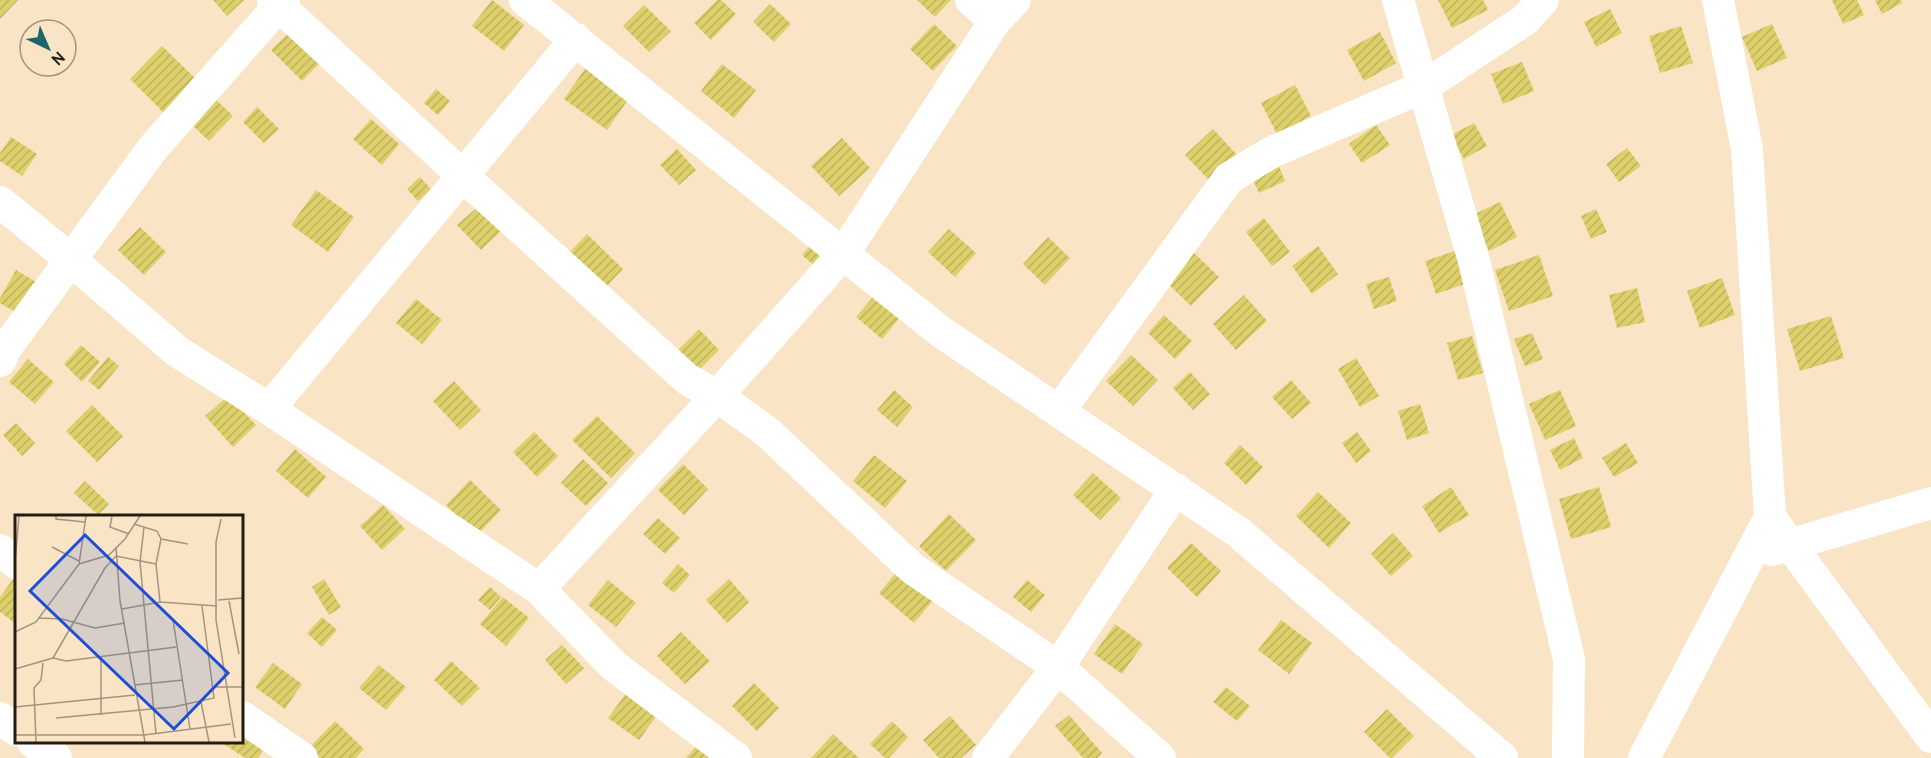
<svg xmlns="http://www.w3.org/2000/svg" width="1931" height="758" font-family="Overpass,sans-serif">
	<style>
		.building { fill: url(#building-hatch) }
		.lines { fill: none; stroke-linecap: round; stroke-linejoin: round }
		.minor { stroke: #fff; stroke-width: 32 }
		.inset-road { fill: none; stroke: #a4947e; stroke-width: 1.5 }
		.view { fill: #1d4ed8; fill-opacity: 0.15; stroke: #1d4ed8; stroke-width: 3 }
		.inset-edge { fill: none; stroke: #241c12; stroke-width: 3 }
	</style>
	<defs>
		<pattern id="building-hatch" width="6" height="6" patternUnits="userSpaceOnUse" patternTransform="scale(1.5)"><rect width="6" height="6" fill="#ddd06b"/><path d="M-1 1l2-2M0 6l6-6M5 7l2-2" fill="none" stroke="#beb25c"/></pattern>
	</defs>
	<rect width="100%" height="100%" fill="#f9e4c6"/>
	<path class="building" d="M 0,0 L 18,0 L 0,19 Z
		M 213,0 L 244,0 L 227,16 Z
		M 492,0 L 524,25 L 504,51 L 472,26 Z
		M 717,0 L 721,0 L 736,14 L 711,40 L 694,23 Z
		M 917,0 L 951,0 L 935,17 Z
		M 1438,0 L 1483,0 L 1488,10 L 1452,28 Z
		M 1832,0 L 1857,0 L 1864,15 L 1843,24 Z
		M 1875,0 L 1901,0 L 1902,3 L 1882,14 Z
		M 770,4 L 791,24 L 774,42 L 753,22 Z
		M 644,5 L 671,31 L 649,52 L 623,26 Z
		M 1610,9 L 1622,33 L 1596,47 L 1584,22 Z
		M 934,24 L 957,46 L 933,71 L 910,49 Z
		M 1772,24 L 1787,58 L 1757,71 L 1742,37 Z
		M 1681,26 L 1693,63 L 1660,73 L 1649,36 Z
		M 294,28 L 325,58 L 302,81 L 271,50 Z
		M 1380,32 L 1396,63 L 1364,81 L 1347,50 Z
		M 162,46 L 196,79 L 163,112 L 130,79 Z
		M 1522,62 L 1534,91 L 1503,104 L 1491,74 Z
		M 589,63 L 632,94 L 607,130 L 564,99 Z
		M 722,64 L 756,90 L 734,118 L 701,91 Z
		M 1295,85 L 1311,116 L 1277,134 L 1261,103 Z
		M 436,89 L 450,101 L 438,115 L 424,103 Z
		M 208,92 L 233,116 L 209,141 L 184,117 Z
		M 257,107 L 279,129 L 264,143 L 243,122 Z
		M 371,119 L 399,144 L 382,165 L 353,139 Z
		M 1474,123 L 1487,146 L 1464,159 L 1451,135 Z
		M 1376,125 L 1390,145 L 1362,163 L 1349,144 Z
		M 1213,129 L 1238,156 L 1210,181 L 1185,155 Z
		M 11,137 L 37,154 L 22,176 L 0,161 L 0,153 Z
		M 842,138 L 870,168 L 839,196 L 811,166 Z
		M 1627,148 L 1641,166 L 1619,182 L 1606,164 Z
		M 677,149 L 696,170 L 679,185 L 660,165 Z
		M 1276,159 L 1285,181 L 1259,193 L 1249,171 Z
		M 420,177 L 431,189 L 418,201 L 407,189 Z
		M 316,190 L 354,217 L 328,252 L 291,225 Z
		M 1500,202 L 1517,237 L 1489,251 L 1471,216 Z
		M 480,205 L 503,229 L 481,250 L 457,225 Z
		M 1596,209 L 1607,232 L 1591,239 L 1581,216 Z
		M 1264,218 L 1290,252 L 1272,266 L 1246,232 Z
		M 140,227 L 166,252 L 144,275 L 118,250 Z
		M 949,229 L 976,253 L 955,277 L 928,252 Z
		M 587,234 L 623,269 L 604,289 L 568,254 Z
		M 1048,237 L 1070,258 L 1045,285 L 1023,264 Z
		M 814,241 L 831,256 L 819,270 L 802,255 Z
		M 1318,246 L 1338,274 L 1312,294 L 1292,266 Z
		M 1192,251 L 1219,277 L 1191,306 L 1164,280 Z
		M 1455,251 L 1465,284 L 1436,294 L 1425,261 Z
		M 1539,255 L 1553,296 L 1509,311 L 1495,270 Z
		M 16,270 L 36,282 L 17,313 L 0,303 L 0,298 Z
		M 1389,277 L 1397,301 L 1374,309 L 1366,284 Z
		M 1722,278 L 1735,315 L 1700,328 L 1687,291 Z
		M 1637,288 L 1645,322 L 1617,328 L 1609,295 Z
		M 876,293 L 902,315 L 882,339 L 856,317 Z
		M 1244,295 L 1267,321 L 1236,350 L 1213,324 Z
		M 416,299 L 442,320 L 422,344 L 396,323 Z
		M 1164,315 L 1192,341 L 1175,359 L 1148,333 Z
		M 1831,316 L 1844,358 L 1800,371 L 1787,329 Z
		M 699,329 L 719,350 L 697,372 L 676,352 Z
		M 1532,333 L 1543,359 L 1525,366 L 1514,339 Z
		M 1472,336 L 1483,373 L 1458,380 L 1447,343 Z
		M 81,345 L 100,362 L 82,382 L 64,364 Z
		M 1131,355 L 1158,380 L 1133,406 L 1106,381 Z
		M 108,357 L 119,366 L 99,390 L 88,381 Z
		M 1356,358 L 1379,396 L 1360,407 L 1338,369 Z
		M 28,359 L 54,382 L 35,404 L 9,382 Z
		M 1190,372 L 1210,394 L 1193,410 L 1173,388 Z
		M 1291,380 L 1311,403 L 1292,419 L 1272,397 Z
		M 454,381 L 481,410 L 460,430 L 433,401 Z
		M 894,390 L 913,407 L 897,427 L 877,410 Z
		M 1560,390 L 1576,426 L 1545,440 L 1529,404 Z
		M 228,396 L 256,425 L 233,447 L 205,416 Z
		M 1420,404 L 1429,433 L 1407,440 L 1398,411 Z
		M 92,405 L 123,436 L 97,462 L 66,431 Z
		M 597,416 L 635,453 L 611,478 L 572,440 Z
		M 16,423 L 35,443 L 22,456 L 3,435 Z
		M 534,432 L 558,456 L 537,477 L 513,452 Z
		M 1357,432 L 1371,451 L 1356,463 L 1342,443 Z
		M 1574,438 L 1583,458 L 1560,470 L 1550,450 Z
		M 1626,443 L 1638,463 L 1614,477 L 1602,458 Z
		M 1240,445 L 1263,467 L 1246,485 L 1224,463 Z
		M 295,449 L 326,477 L 308,498 L 276,471 Z
		M 874,455 L 907,481 L 885,508 L 853,481 Z
		M 583,459 L 608,483 L 586,506 L 561,483 Z
		M 683,464 L 708,489 L 684,515 L 658,490 Z
		M 1093,473 L 1121,498 L 1100,520 L 1073,495 Z
		M 470,480 L 501,510 L 477,535 L 446,505 Z
		M 85,481 L 109,504 L 98,515 L 74,493 Z
		M 1451,487 L 1469,515 L 1439,533 L 1422,506 Z
		M 1599,487 L 1611,527 L 1571,539 L 1559,499 Z
		M 1318,492 L 1351,523 L 1329,548 L 1296,516 Z
		M 383,505 L 405,529 L 382,550 L 360,526 Z
		M 949,514 L 976,540 L 946,571 L 919,546 Z
		M 658,518 L 680,538 L 665,554 L 643,534 Z
		M 1393,533 L 1413,556 L 1391,576 L 1371,554 Z
		M 1191,543 L 1221,571 L 1197,597 L 1167,568 Z
		M 678,564 L 690,575 L 674,593 L 662,583 Z
		M 900,568 L 935,598 L 914,623 L 879,593 Z
		M 16,575 L 16,624 L 0,612 L 0,597 Z
		M 324,579 L 341,607 L 329,615 L 312,587 Z
		M 729,579 L 749,602 L 727,623 L 706,600 Z
		M 608,580 L 636,603 L 616,627 L 588,605 Z
		M 1027,580 L 1045,595 L 1031,612 L 1013,597 Z
		M 490,587 L 501,597 L 490,610 L 478,600 Z
		M 503,597 L 529,618 L 506,646 L 480,624 Z
		M 322,617 L 337,630 L 322,647 L 307,633 Z
		M 1281,620 L 1312,643 L 1289,674 L 1258,650 Z
		M 1115,624 L 1143,644 L 1122,674 L 1094,654 Z
		M 681,632 L 710,661 L 685,684 L 657,656 Z
		M 562,645 L 584,668 L 566,684 L 545,660 Z
		M 451,661 L 480,688 L 462,706 L 434,680 Z
		M 273,663 L 302,684 L 285,709 L 255,687 Z
		M 379,665 L 406,687 L 386,710 L 359,688 Z
		M 754,683 L 779,708 L 757,731 L 732,706 Z
		M 1226,687 L 1250,706 L 1237,721 L 1213,702 Z
		M 630,688 L 661,710 L 639,740 L 608,718 Z
		M 1387,709 L 1414,736 L 1392,758 L 1390,758 L 1364,732 Z
		M 1069,715 L 1102,753 L 1097,758 L 1083,758 L 1055,726 Z
		M 950,716 L 976,745 L 961,758 L 939,758 L 923,740 Z
		M 335,721 L 364,749 L 356,758 L 320,758 L 309,748 Z
		M 892,721 L 908,737 L 889,758 L 885,758 L 870,744 Z
		M 242,728 L 267,745 L 258,758 L 245,758 L 222,743 L 223,742 L 242,742 Z
		M 833,734 L 859,758 L 811,758 Z
		M 700,742 L 718,758 L 686,758 Z"/>
	<g class="lines">
		<path class="minor" d="M 273,0 L 463,176 L 687,379 L 717,396 L 766,431 L 913,569 L 1058,667 L 1160,758
			M 525,0 L 941,332 L 1238,532 L 1502,758
			M 971,0 L 995,21
			M 1398,0 L 1474,261 L 1569,659 L 1568,758
			M 0,202 L 71,260 L 178,352 L 269,409 L 539,589 L 614,666 L 736,758
			M 0,361 L 6,348 L 153,148 L 284,0
			M 269,409 L 576,39
			M 1059,411 L 1229,178 L 1272,152 L 1423,87 L 1526,19 L 1543,0
			M 1770,517 L 1931,737
			M 0,550 L 16,563
			M 1772,550 L 1931,503
			M 539,589 L 717,396 L 844,253 L 995,21 L 1015,0
			M 242,717 L 302,758
			M 0,718 L 16,730
			M 33,742 L 56,758
			M 988,758 L 1058,667 L 1176,489
			M 1644,758 L 1770,517 L 1747,149 L 1718,0"/>
	</g>
	<g transform="translate(15 515)">
		<rect width="228" height="228" fill="#f9e4c6"/>
		<path class="inset-road" d="M 41,1 L 41,4 L 70,7M 97,1 L 95,12 L 114,19M 206,4 L 201,27 L 201,105 L 220,223M 119,9 L 142,16 L 146,24 L 141,49 L 145,87M 129,12 L 125,47 L 141,219M 146,24 L 173,29M 37,32 L 64,46M 101,32 L 105,86 L 130,227M 0,47 L 4,1M 64,49 L 71,1M 203,85 L 227,83 L 228,79M 214,86 L 224,139M 107,94 L 145,87 L 202,91M 24,103 L 47,104 L 80,113 L 110,108M 158,105 L 175,214M 0,117 L 21,107 L 64,49 L 94,40 L 110,24 L 125,1M 38,143 L 51,146 L 161,132M 0,154 L 38,143 L 90,53 L 101,41 L 141,49M 119,170 L 168,165M 198,172 L 228,172M 186,187 L 194,227M 0,192 L 120,180M 86,200 L 86,142M 41,203 L 158,192 L 199,183 L 187,91M 0,220 L 129,220 L 216,209M 21,227 L 19,173 L 26,165 L 28,148"/>
		<path class="view" d="M 70,20 L 213,158 L 159,214 L 15,76 Z"/>
		<rect width="228" height="228" class="inset-edge"/>
	</g>
	<g transform="translate(48 48) rotate(136)"><circle r="28" fill="#f9e4c6" stroke="#a4947e" stroke-width="1.5"/>
	<path d="M0-4.5L10 22L0 15L-10 22Z" fill="#19666e"/>
	<text y="-9" font-size="16" font-weight="bold" text-anchor="middle" fill="#241c12">N</text>
	</g>
</svg>
